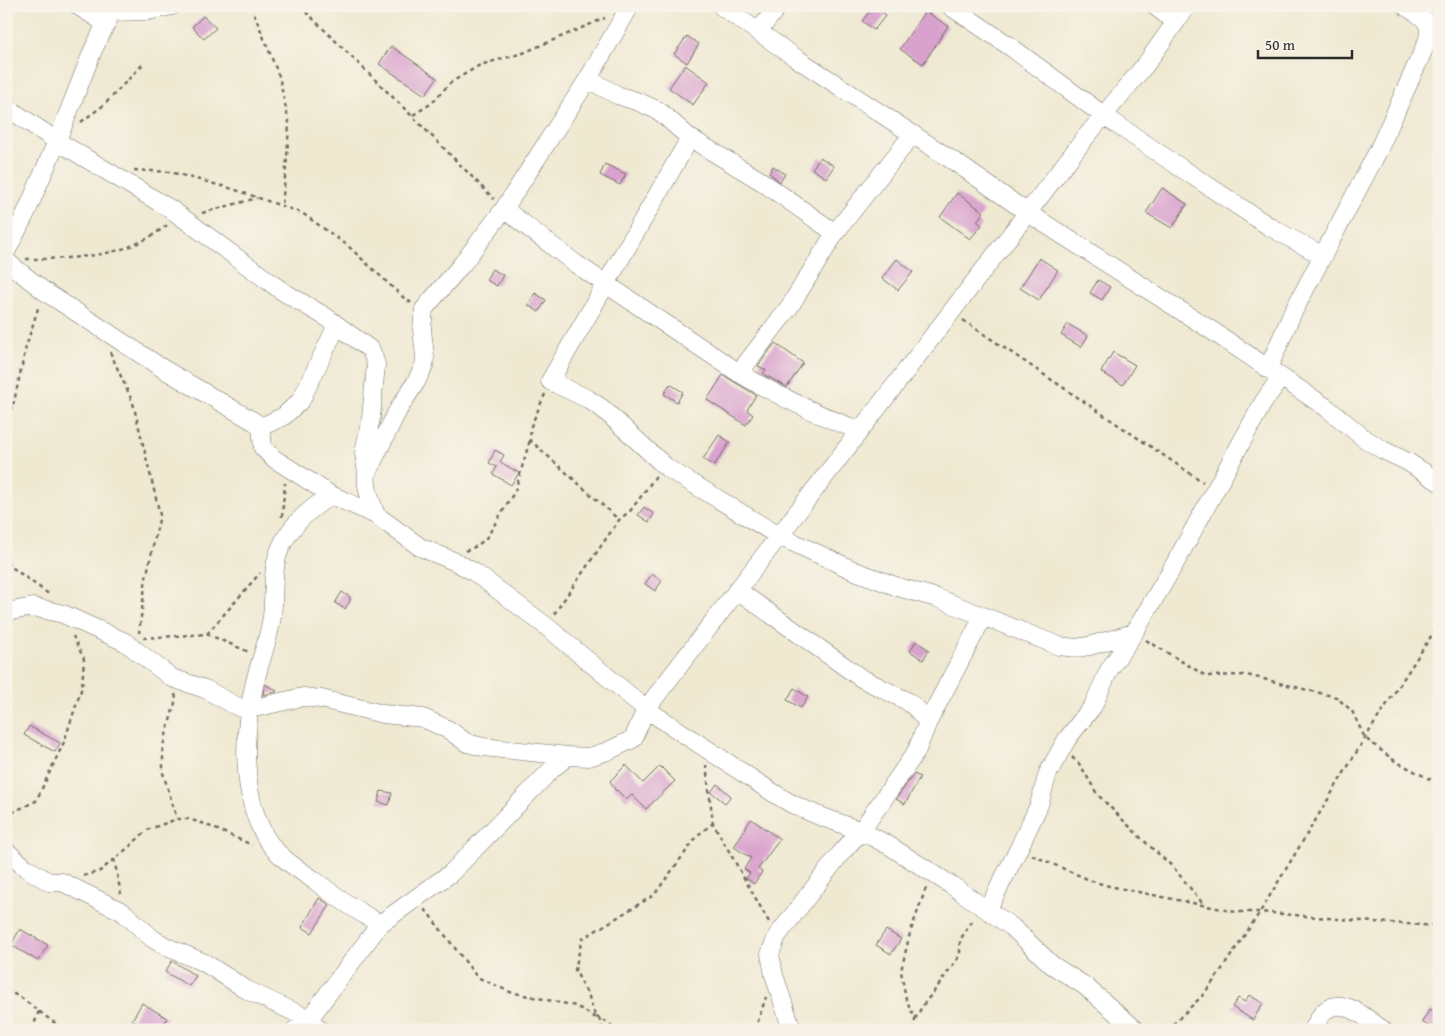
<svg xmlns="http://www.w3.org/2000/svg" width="1445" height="1036" font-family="'Gentium Book Plus',serif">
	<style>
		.building { fill: #d9a2ce }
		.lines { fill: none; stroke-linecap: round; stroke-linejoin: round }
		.minor-casing { stroke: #706e65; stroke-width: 19 }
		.path { stroke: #706e65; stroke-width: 2.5; stroke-dasharray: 4 4; stroke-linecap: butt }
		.minor { stroke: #fff; stroke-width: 18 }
	</style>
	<rect width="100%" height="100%" fill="#f7f3e8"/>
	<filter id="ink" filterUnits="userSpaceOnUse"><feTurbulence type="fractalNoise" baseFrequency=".02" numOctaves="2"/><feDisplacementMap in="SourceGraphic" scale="10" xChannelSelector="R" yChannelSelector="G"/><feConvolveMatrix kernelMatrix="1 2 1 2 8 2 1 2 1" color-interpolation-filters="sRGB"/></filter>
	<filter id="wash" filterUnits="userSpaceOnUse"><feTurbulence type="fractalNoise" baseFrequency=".0096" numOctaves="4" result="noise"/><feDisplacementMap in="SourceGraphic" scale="20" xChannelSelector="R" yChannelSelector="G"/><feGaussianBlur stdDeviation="1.12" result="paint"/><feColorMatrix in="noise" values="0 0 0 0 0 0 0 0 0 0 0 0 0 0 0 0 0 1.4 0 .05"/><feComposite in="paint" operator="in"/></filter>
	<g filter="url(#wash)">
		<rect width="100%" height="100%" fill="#efe9d2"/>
		<g id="blocks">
			<path class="building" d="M 874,6 L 886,15 L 874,30 L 862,21 Z
				M 925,11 L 948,26 L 923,64 L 900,49 Z
				M 203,16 L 216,28 L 204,39 L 192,27 Z
				M 687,36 L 699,44 L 687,63 L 674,54 Z
				M 391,46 L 437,78 L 425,95 L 379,64 Z
				M 685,65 L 709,82 L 693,105 L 669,88 Z
				M 820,157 L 834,166 L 826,178 L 812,169 Z
				M 605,164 L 626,174 L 620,185 L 600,175 Z
				M 773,166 L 785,174 L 780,182 L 769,173 Z
				M 1162,188 L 1187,204 L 1172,228 L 1146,213 Z
				M 957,193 L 984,212 L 977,221 L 982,225 L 970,239 L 940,217 Z
				M 1039,258 L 1058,270 L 1039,300 L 1020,288 Z
				M 897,259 L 913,272 L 898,290 L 882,278 Z
				M 492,269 L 503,275 L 497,286 L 486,280 Z
				M 1098,280 L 1110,287 L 1102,300 L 1090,293 Z
				M 535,293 L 546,300 L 539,312 L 528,305 Z
				M 1068,324 L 1088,336 L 1081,347 L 1061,335 Z
				M 775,343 L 803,363 L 787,387 L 763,374 L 766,370 L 758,366 Z
				M 1113,352 L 1135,365 L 1123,385 L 1101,372 Z
				M 723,375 L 756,395 L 747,410 L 753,415 L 746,425 L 707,400 Z
				M 670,384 L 683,392 L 677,402 L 664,394 Z
				M 719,435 L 730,442 L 714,466 L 703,459 Z
				M 495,450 L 504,455 L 500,462 L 519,473 L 511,485 L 493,474 L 497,467 L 489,463 Z
				M 644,507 L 654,514 L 649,522 L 638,515 Z
				M 652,574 L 662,581 L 655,591 L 645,584 Z
				M 342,592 L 350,597 L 350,601 L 345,609 L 335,603 Z
				M 916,641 L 929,650 L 923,660 L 910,651 Z
				M 265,684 L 277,691 L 276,692 L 263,695 Z
				M 794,688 L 808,697 L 801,708 L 787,700 Z
				M 29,726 L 60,743 L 55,752 L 24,735 Z
				M 626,765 L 643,783 L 660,766 L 675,781 L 646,809 L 632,795 L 626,800 L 617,790 L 616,791 L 610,781 Z
				M 914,774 L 920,777 L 905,804 L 896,799 Z
				M 717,784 L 731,796 L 725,803 L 711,792 Z
				M 381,791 L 392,793 L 389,805 L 378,802 Z
				M 751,819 L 780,839 L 758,869 L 762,872 L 754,884 L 746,878 L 750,873 L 744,869 L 751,858 L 734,847 Z
				M 319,898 L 330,905 L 312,933 L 302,927 Z
				M 20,929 L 48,945 L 38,961 L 11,945 Z
				M 886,930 L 901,939 L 891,954 L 876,945 Z
				M 172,961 L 196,976 L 189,986 L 165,972 Z
				M 1249,995 L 1263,1003 L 1253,1020 L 1232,1007 L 1238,998 L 1245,1002 Z
				M 142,1003 L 167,1018 L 160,1030 L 149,1030 L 132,1020 Z
				M 1430,1009 L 1439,1015 L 1431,1028 L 1422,1022 Z"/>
		</g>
	</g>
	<g filter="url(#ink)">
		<use href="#blocks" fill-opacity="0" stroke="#706e65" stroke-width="1"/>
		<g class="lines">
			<g class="minor-casing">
				<path id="minor" d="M 78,6 L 105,23
					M 721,6 L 796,58 L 958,164 L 1028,213 L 1211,330 L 1327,408 L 1365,439 L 1383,450 L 1408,462 L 1439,482
					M 950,6 L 1008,45 L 1103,115 L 1157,152 L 1270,227 L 1323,256
					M 1155,6 L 1175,22
					M 112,12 L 148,11 L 172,6
					M 758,32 L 778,6
					M 588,79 L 617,95 L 639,102 L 659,111 L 690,138 L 761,181 L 835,233
					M 6,107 L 57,141 L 172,210 L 282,291 L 326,317 L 371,350 L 376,364 L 371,418 L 364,453 L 367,473
					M 690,138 L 550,381 L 588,399 L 603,409 L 667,468 L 779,536 L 855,571 L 898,587 L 937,598 L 1059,646 L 1076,648 L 1089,646 L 1134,633
					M 504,209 L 576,264 L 739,373 C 778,396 818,415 860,431
					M 6,252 L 26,213 L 57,141 L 93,50 L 115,6
					M 6,261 L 44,291 L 165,370 L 255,422 L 261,427 L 263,448 L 273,458 L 331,495 L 376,515 L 420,547 L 456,562 L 474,572 L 546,626 L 646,709 L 772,792 L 792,804 L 817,815 L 861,831 L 888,845 L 951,885 L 1012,927 L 1052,965 L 1085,986 L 1136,1030
					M 1268,369 L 1292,314 L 1378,151 L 1427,42 C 1434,21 1422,16 1405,6
					M 739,373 L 790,306 L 835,233 L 912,135
					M 261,427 L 284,416 L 301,400 L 337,325
					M 331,495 C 309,510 291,524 280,549 C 271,570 275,594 272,616 C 269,640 259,663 254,686 C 243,733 241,795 266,838 C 277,856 296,868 314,880 C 335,896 357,911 380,924
					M 376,515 C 371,501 365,488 367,473 L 398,410 L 416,382 L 424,366 L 425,357 L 422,329 L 424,309 L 463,263 L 504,209 L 588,79 L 630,6
					M 737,590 L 861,678 L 907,701 L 915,707 L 928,722
					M 6,612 L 33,607 L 63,614 L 125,642 L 172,678 L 205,689 L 238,707 L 250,709 L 303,697 L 321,699 L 383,714 L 423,718 L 449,730 L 467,743 L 483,747 L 568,756
					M 6,851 L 26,868 L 49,882 L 62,882 L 123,912 L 153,939 L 167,947 L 205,963 L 247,990 L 309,1019 L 320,1030
					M 988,909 L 1018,850 L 1039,805 L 1048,773 L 1067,739 L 1093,706 L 1109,670 L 1134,633 L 1173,567 L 1264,401 L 1281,377
					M 295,1030 L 309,1019 L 380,924 L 451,873 L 553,768 L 568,756 L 589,757 L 608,751 L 633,739 L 646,709 L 1085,138 L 1146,64 L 1187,6
					M 792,1030 L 774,975 L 770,954 L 777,936 L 841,853 L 861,831 L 916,752 L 928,722 L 983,617
					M 1313,1030 C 1316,1024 1320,1014 1326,1010 C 1344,996 1368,1020 1383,1030"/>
			</g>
			<path class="path" d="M 251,6 L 279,76 L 289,123 L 287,159 L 282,205
				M 300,6 L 412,116 L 494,199
				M 413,115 L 432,103 L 450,83 L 480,65 L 523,53 L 605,18
				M 81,122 L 104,105 L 144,63
				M 134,170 L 170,172 L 233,189 L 302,213 L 347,245 L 405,299 L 412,303
				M 202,213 L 257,198
				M 26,259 C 63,259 109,258 142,241 C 151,237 160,230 169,224
				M 963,320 L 1203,482
				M 110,352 L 133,403 L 160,515 L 146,578 L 139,633
				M 545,394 L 531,426 L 530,440 L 619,520
				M 6,410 L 14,402 L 26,347 L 39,305
				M 6,426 L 13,403
				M 282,517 L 285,483
				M 465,551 L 477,546 L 487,537 L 515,491 L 530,440
				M 6,563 L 50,595
				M 554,614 L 619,520 L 631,510 L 656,476
				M 207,634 L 260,573
				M 143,638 L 207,634 L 249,652
				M 1146,640 L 1206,676 L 1247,675 L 1336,697 L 1352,711 L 1365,738 L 1395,761 L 1439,784
				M 175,694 L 176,699 L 163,746 L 163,773 L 177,819
				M 1072,757 L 1081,766 L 1097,794 L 1142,839 L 1173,867 L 1204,905
				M 706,765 L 713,823 L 769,922
				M 6,818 L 15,811 L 36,801 L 64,742 L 82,687 L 84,659 L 73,636
				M 1032,855 L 1092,881 L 1109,886 L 1236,912 L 1260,912 L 1373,922 L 1439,926
				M 114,859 L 121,894
				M 83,876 L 100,871 L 129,847 L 147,830 L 177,819 L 188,819 L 202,823 L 252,845
				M 425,909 L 477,977 L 510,992 L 576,1006 L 596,1018 L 589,997 L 575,970 L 582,939 L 654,895 L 698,835 L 713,823
				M 6,990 L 20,997 L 64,1030
				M 596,1018 L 598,1017 L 619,1030
				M 599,1018 L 603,1030
				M 915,1019 L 923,1005 L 935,990 L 960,955 L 960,940 L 974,918
				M 32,1030 L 39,1011
				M 755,1030 L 766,997
				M 914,1030 L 915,1019 L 906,999 L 901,971 L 910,933 L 927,885
				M 1167,1030 L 1202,996 L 1216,978 L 1260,912 L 1365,738 L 1439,624"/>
			<use href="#minor" class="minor"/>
		</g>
	</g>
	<rect width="1445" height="1036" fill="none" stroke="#f7f3e8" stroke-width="25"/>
	<path d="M1258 50v8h94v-8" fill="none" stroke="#2b2b2b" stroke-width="2.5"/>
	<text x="1265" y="50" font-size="15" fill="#2b2b2b" stroke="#f7f3e8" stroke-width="4" paint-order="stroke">50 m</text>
</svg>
